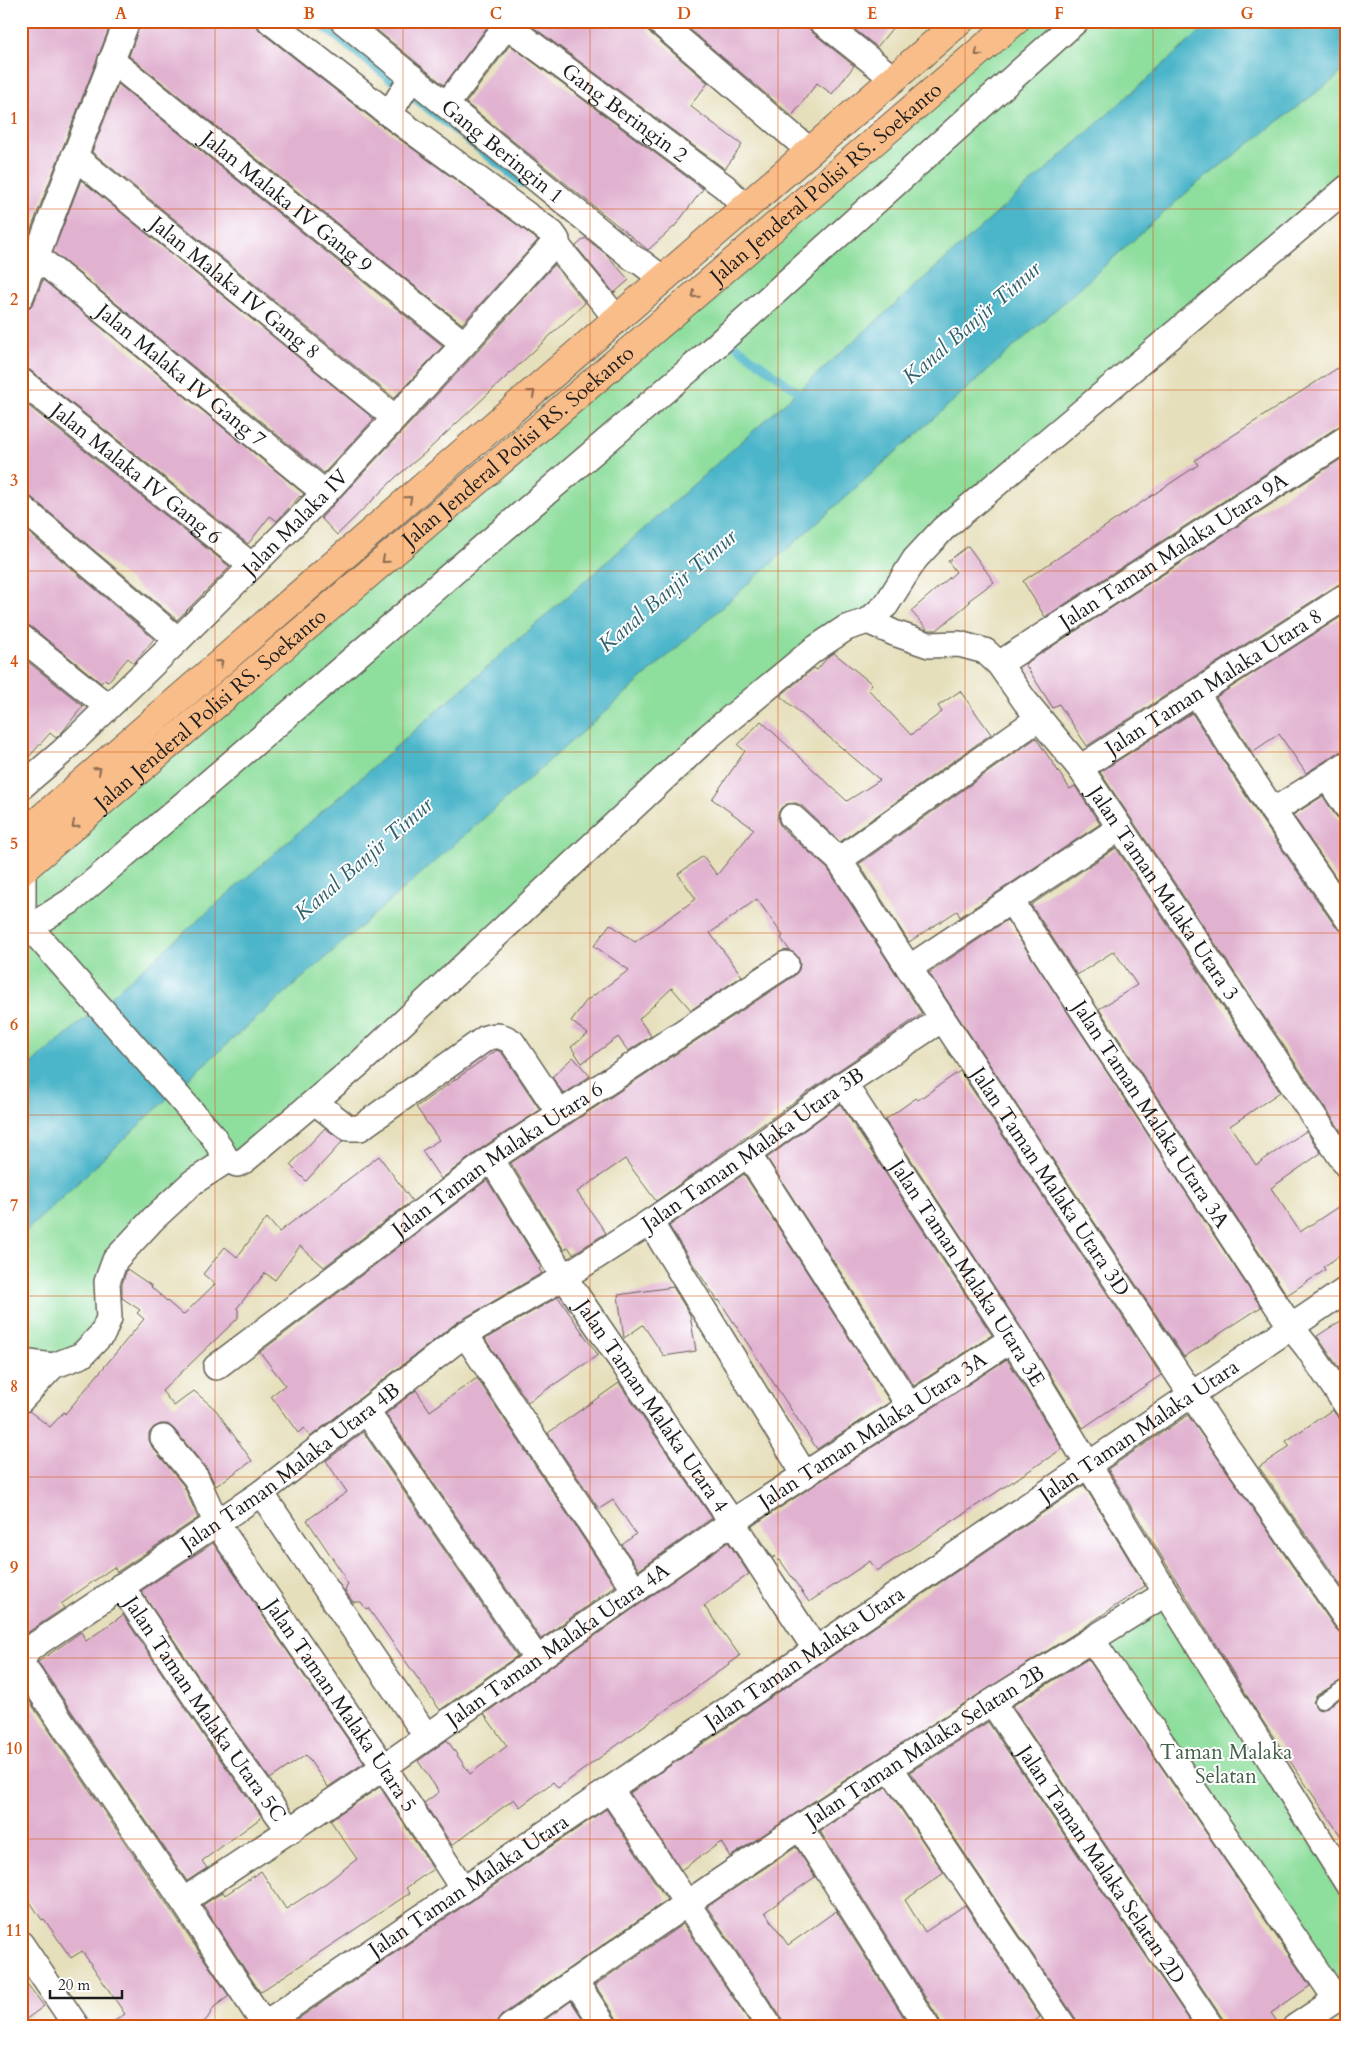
<svg xmlns="http://www.w3.org/2000/svg" width="1368" height="2048" font-family="Cardo,serif">
	<style>
		.green { fill: #8ede9d; stroke: #557d5c }
		.water { fill: #4bb5c9; stroke: #346872 }
		.lines { fill: none; stroke-linecap: round; stroke-linejoin: round }
		.stream { stroke: #4bb5c9; stroke-width: 8 }
		.building { fill: #e1b2d0 }
		.lane-casing { stroke: #636054; stroke-width: 15 }
		.street-casing { stroke: #636054; stroke-width: 28 }
		.primary-casing { stroke: #636054; stroke-width: 30 }
		.lane { stroke: #fff; stroke-width: 12 }
		.street { stroke: #fff; stroke-width: 25 }
		.primary { stroke: #f8bd89; stroke-width: 28 }
		.oneway { stroke: #8a6c52 }
		.grid { fill: none; stroke: #d4530e; stroke-width: 1; stroke-opacity: 0.55 }
		.labels { text-anchor: middle; stroke-width: 4; stroke-linejoin: round; paint-order: stroke }
		.street-label { font-size: 21px; fill: #1c1c1c; stroke: #fff }
		.park-label { font-size: 21px; fill: #446049; stroke: #fff }
		.water-label { font-size: 22px; font-style: italic; fill: #31616a; stroke: #fff }
		.neatline { fill: none; stroke: #d4530e; stroke-width: 2 }
		.grid-label { font-size: 16px; text-anchor: middle; font-weight: bold; fill: #d4530e }
	</style>
	<rect width="100%" height="100%" fill="#fff"/>
	<filter id="ink" filterUnits="userSpaceOnUse"><feTurbulence type="fractalNoise" baseFrequency=".02" numOctaves="2"/><feDisplacementMap in="SourceGraphic" scale="10" xChannelSelector="R" yChannelSelector="G"/><feConvolveMatrix kernelMatrix="1 2 1 2 8 2 1 2 1" color-interpolation-filters="sRGB"/></filter>
	<filter id="wash" filterUnits="userSpaceOnUse"><feTurbulence type="fractalNoise" baseFrequency=".0096" numOctaves="4" result="noise"/><feDisplacementMap in="SourceGraphic" scale="20" xChannelSelector="R" yChannelSelector="G"/><feGaussianBlur stdDeviation="1.12" result="paint"/><feColorMatrix in="noise" values="0 0 0 0 0 0 0 0 0 0 0 0 0 0 0 0 0 1.4 0 .05"/><feComposite in="paint" operator="in"/></filter>
	<g filter="url(#wash)">
		<rect width="100%" height="100%" fill="#e6dfbb"/>
		<path class="green" d="M 1015,21 L 1347,21 L 1347,188 L 846,628 L 360,1063 L 227,1160 L 115,1260 L 109,1318 L 82,1355 L 21,1365 L 21,871 Z
			M 1162,1604 L 1347,1887 L 1347,1982 L 1333,1991 L 1105,1641 Z"/>
		<path class="water" d="M 1212,21 L 1347,21 L 1347,69 L 1194,186 L 607,710 L 201,1067 L 21,1236 L 21,1073 L 132,978 L 600,568 Z"/>
		<g class="lines">
			<path class="stream" d="M 316,21 L 523,184
				M 732,343 L 805,397"/>
		</g>
		<g id="blocks">
			<path class="building" d="M 21,21 L 112,21 L 21,255 Z
				M 141,21 L 256,21 L 257,27 L 261,32 L 380,125 L 538,240 L 462,324 L 129,56 Z
				M 366,21 L 487,21 L 488,26 L 444,85 Z
				M 525,21 L 644,21 L 649,32 L 708,83 L 690,106 L 742,145 L 725,169 Z
				M 680,21 L 807,21 L 808,27 L 812,32 L 854,66 L 832,94 L 817,83 L 792,116 Z
				M 844,21 L 898,21 L 877,47 Z
				M 510,45 L 703,189 L 675,226 L 648,250 L 466,103 Z
				M 118,84 L 443,346 L 394,398 L 92,152 Z
				M 81,180 L 374,419 L 324,473 L 53,252 Z
				M 585,238 L 606,254 L 629,280 L 614,293 L 576,246 Z
				M 554,265 L 585,303 L 426,452 L 396,477 L 337,535 L 321,518 L 475,354 Z
				M 43,280 L 304,494 L 301,497 L 300,496 L 277,521 L 270,516 L 248,544 L 30,370 L 21,367 L 21,310 L 30,307 L 34,302 Z
				M 1347,362 L 1347,424 L 1339,426 L 1045,617 L 1023,581 L 1198,465 L 1195,460 Z
				M 21,400 L 230,567 L 177,620 L 30,496 L 21,493 Z
				M 1347,455 L 1347,582 L 1339,584 L 1087,746 L 1059,704 L 1053,708 L 1025,664 Z
				M 21,526 L 154,639 L 134,663 L 128,658 L 108,682 L 105,679 L 101,683 L 30,626 L 21,623 Z
				M 968,546 L 994,582 L 968,601 L 970,602 L 937,630 L 928,630 L 911,611 L 956,572 L 948,561 Z
				M 1347,613 L 1347,750 L 1339,752 L 1306,773 L 1279,734 L 1252,752 L 1216,697 Z
				M 834,653 L 872,684 L 868,689 L 911,735 L 942,712 L 938,706 L 960,691 L 991,734 L 840,842 L 802,806 L 796,803 L 787,804 L 781,808 L 778,813 L 778,821 L 782,828 L 828,869 L 922,1014 L 836,1072 L 656,1201 L 625,1159 L 577,1192 L 606,1233 L 573,1254 L 568,1247 L 564,1250 L 511,1163 L 794,976 L 799,970 L 800,964 L 798,957 L 790,951 L 781,938 L 783,936 L 757,899 L 710,933 L 742,976 L 691,1010 L 672,988 L 639,1019 L 651,1036 L 628,1051 L 618,1037 L 582,1063 L 571,1047 L 588,1034 L 571,1021 L 586,1001 L 629,970 L 594,946 L 610,924 L 635,942 L 696,899 L 678,874 L 703,856 L 717,875 L 754,829 L 712,799 L 745,751 L 738,745 L 761,721 L 847,801 L 880,780 L 780,696 L 814,668 L 817,670 L 827,658 Z
				M 21,656 L 83,706 L 63,731 L 56,738 L 50,733 L 21,766 Z
				M 1192,713 L 1261,819 L 1335,926 L 1347,934 L 1347,1136 L 1345,1137 L 1100,772 Z
				M 1036,738 L 1070,789 L 1075,786 L 1100,824 L 960,917 L 957,911 L 909,942 L 859,864 Z
				M 1323,796 L 1335,815 L 1340,820 L 1347,821 L 1347,881 L 1341,885 L 1293,815 Z
				M 1116,848 L 1280,1092 L 1230,1126 L 1256,1165 L 1306,1131 L 1321,1153 L 1271,1188 L 1300,1232 L 1347,1201 L 1347,1251 L 1323,1267 L 1325,1270 L 1287,1295 L 1099,1009 L 1137,985 L 1114,951 L 1077,975 L 1031,905 Z
				M 1007,920 L 1261,1307 L 1184,1357 L 929,973 Z
				M 497,1050 L 502,1053 L 540,1110 L 483,1147 L 441,1179 L 422,1151 L 439,1140 L 416,1107 Z
				M 573,1057 L 590,1076 L 564,1094 L 552,1077 Z
				M 960,1071 L 1161,1375 L 1083,1428 L 1024,1332 L 885,1120 L 916,1098 L 918,1100 Z
				M 840,1104 L 992,1335 L 914,1386 L 767,1158 Z
				M 325,1128 L 343,1141 L 306,1181 L 290,1165 Z
				M 379,1156 L 412,1201 L 324,1267 L 300,1246 L 275,1280 L 265,1273 L 237,1308 L 238,1310 L 238,1318 L 162,1391 L 174,1406 L 194,1391 L 216,1410 L 252,1461 L 216,1486 L 207,1469 L 174,1429 L 168,1424 L 161,1424 L 154,1427 L 149,1433 L 149,1440 L 152,1447 L 184,1486 L 198,1518 L 117,1572 L 114,1567 L 61,1604 L 64,1608 L 21,1637 L 21,1414 L 29,1411 L 50,1427 L 64,1412 L 65,1414 L 144,1319 L 137,1313 L 140,1310 L 122,1298 L 122,1284 L 127,1269 L 152,1286 L 151,1287 L 183,1315 L 215,1284 L 203,1274 L 225,1247 L 237,1257 L 267,1218 L 279,1232 Z
				M 744,1174 L 890,1402 L 817,1449 L 719,1300 L 718,1301 L 691,1261 L 669,1226 Z
				M 487,1180 L 541,1267 L 539,1269 L 542,1273 L 456,1323 L 310,1437 L 304,1428 L 298,1433 L 271,1396 L 285,1385 L 260,1352 Z
				M 673,1287 L 690,1315 L 696,1351 L 664,1356 L 643,1325 L 624,1338 L 618,1295 Z
				M 558,1297 L 598,1355 L 528,1402 L 485,1339 Z
				M 1347,1317 L 1347,1380 L 1317,1336 Z
				M 1007,1359 L 1062,1449 L 877,1571 L 870,1561 L 809,1602 L 780,1560 L 778,1561 L 775,1556 L 773,1558 L 752,1526 Z
				M 477,1378 L 615,1586 L 541,1639 L 386,1414 L 416,1390 L 430,1411 Z
				M 619,1383 L 712,1518 L 639,1570 L 622,1545 L 636,1534 L 613,1500 L 599,1509 L 548,1433 Z
				M 1332,1410 L 1340,1419 L 1347,1420 L 1347,1594 L 1259,1467 L 1290,1446 L 1286,1441 Z
				M 1188,1415 L 1335,1628 L 1340,1633 L 1347,1634 L 1347,1677 L 1317,1695 L 1313,1702 L 1317,1709 L 1322,1710 L 1347,1695 L 1347,1845 L 1262,1720 L 1108,1469 Z
				M 363,1432 L 517,1656 L 440,1710 L 368,1608 L 366,1609 L 361,1602 L 353,1602 L 345,1591 L 348,1584 L 343,1578 L 345,1577 L 307,1520 L 347,1492 L 326,1461 Z
				M 1084,1485 L 1145,1586 L 1083,1628 L 862,1769 L 730,1857 L 721,1842 L 681,1870 L 630,1793 Z
				M 728,1542 L 749,1574 L 704,1606 L 740,1656 L 558,1788 L 553,1782 L 520,1807 L 514,1799 L 452,1845 L 424,1803 L 439,1792 L 418,1761 L 447,1740 L 470,1774 L 507,1746 L 484,1714 Z
				M 213,1543 L 364,1763 L 328,1787 L 306,1755 L 270,1779 L 231,1725 L 141,1591 Z
				M 123,1615 L 207,1741 L 262,1817 L 202,1861 L 207,1868 L 187,1881 L 38,1662 L 81,1632 L 86,1641 Z
				M 1088,1659 L 1310,1986 L 1271,2013 L 1281,2027 L 1225,2027 L 1223,2019 L 1012,1706 Z
				M 21,1689 L 229,1996 L 214,2007 L 207,2019 L 197,2027 L 106,2027 L 125,2014 L 82,1951 L 71,1958 L 44,1919 L 42,1920 L 21,1888 Z
				M 988,1722 L 1194,2027 L 1079,2027 L 1076,2019 L 910,1772 Z
				M 380,1787 L 433,1869 L 406,1888 L 410,1893 L 260,1992 L 203,1905 L 223,1892 L 225,1895 L 261,1871 L 286,1909 L 326,1883 L 357,1859 L 330,1820 Z
				M 886,1787 L 944,1873 L 905,1900 L 925,1932 L 965,1905 L 1040,2017 L 1027,2027 L 941,2027 L 939,2019 L 820,1831 Z
				M 606,1809 L 667,1900 L 502,2015 L 497,2021 L 496,2027 L 286,2027 Z
				M 796,1847 L 815,1877 L 765,1912 L 788,1945 L 836,1911 L 910,2027 L 784,2027 L 782,2019 L 707,1907 Z
				M 683,1924 L 753,2027 L 619,2027 L 617,2019 L 595,1985 Z
				M 21,1976 L 44,2006 L 21,2023 Z
				M 571,2001 L 588,2027 L 535,2027 Z"/>
		</g>
	</g>
	<g filter="url(#ink)">
		<use href="#blocks" fill-opacity="0" stroke="#636054" stroke-width="1"/>
		<g class="lines">
			<g class="lane-casing">
				<path id="lane" d="M 1321,1702 L 1347,1685"/>
			</g>
			<g class="street-casing">
				<g id="street">
					<path id="s1" d="M 343,21 L 633,258 L 642,263 L 663,279"/>
					<path id="s2" d="M 501,21 L 725,187 L 745,207"/>
					<path d="M 658,21 L 810,151"/>
					<path d="M 821,21 L 894,79"/>
					<path id="s3" d="M 111,60 L 464,344"/>
					<path d="M 446,105 L 510,21"/>
					<path d="M 389,114 L 412,77"/>
					<path id="s4" d="M 74,156 L 395,418"/>
					<path d="M 555,243 L 617,319"/>
					<path id="s5" d="M 36,256 L 325,493"/>
					<path d="M 21,296 L 127,21"/>
					<path id="s6" d="M 21,381 L 252,566"/>
					<path d="M 21,507 L 178,640"/>
					<path id="s7" d="M 868,621 L 894,633 L 929,645 L 959,644 L 985,651 L 999,664 L 1025,701 L 1080,768 L 1347,1166"/>
					<path d="M 21,637 L 108,707"/>
					<path id="s8" d="M 999,664 L 1347,438"/>
					<path d="M 1196,693 L 1273,811 L 1347,918"/>
					<path d="M 1039,718 L 839,860 L 909,968 L 1120,828"/>
					<path id="s9" d="M 1080,768 L 1347,596"/>
					<path d="M 1327,777 L 1347,807"/>
					<path id="s10" d="M 21,787 L 62,752 L 178,640 L 325,493 L 464,344 L 557,240 L 552,233 L 389,114 L 270,21"/>
					<path d="M 1273,811 L 1347,764"/>
					<path d="M 792,817 L 839,860"/>
					<path d="M 23,869 L 23,918 L 26,923 L 213,1136 L 227,1160 L 237,1164 L 245,1160 L 360,1063 L 709,736 L 813,650 L 846,628 L 868,621 L 886,605 L 915,559 L 943,529 L 1347,188"/>
					<path id="s11" d="M 1011,901 L 1291,1327 L 1307,1347 L 1347,1406"/>
					<path d="M 21,930 L 30,927 L 71,901 L 689,370 L 1076,21"/>
					<path id="s12" d="M 909,968 L 1211,1424 L 1347,1620"/>
					<path id="s13" d="M 844,1084 L 1012,1339 L 1166,1593 L 1347,1883"/>
					<path d="M 315,1102 L 348,1128 L 360,1128 L 486,1038 C 497,1034 503,1036 512,1042 L 560,1114"/>
					<path d="M 748,1154 L 910,1407"/>
					<path id="s14" d="M 491,1159 L 564,1277 L 732,1522 L 816,1650"/>
					<path d="M 650,1222 L 805,1475"/>
					<path d="M 465,1334 L 635,1590"/>
					<path d="M 21,1365 L 29,1363 L 53,1366"/>
					<path id="s15" d="M 216,1367 L 491,1159 L 786,964"/>
					<path d="M 21,1400 L 53,1366 L 82,1355 L 103,1333 L 109,1318 L 107,1282 L 115,1260 L 153,1219 L 193,1182 L 227,1160"/>
					<path d="M 367,1412 L 537,1659"/>
					<path id="s16" d="M 163,1438 L 196,1478 L 217,1524 L 384,1767 L 463,1889"/>
					<path d="M 261,1493 L 427,1737"/>
					<path id="s17" d="M 121,1586 L 219,1733 L 290,1831"/>
					<path d="M 1092,1640 L 1336,1999"/>
					<path id="s18" d="M 21,1662 L 29,1649 L 261,1493 L 465,1334 L 564,1277 L 650,1222 L 748,1154 L 844,1084 L 942,1019"/>
					<path d="M 21,1663 L 183,1901 L 264,2024"/>
					<path id="s19" d="M 992,1702 L 1211,2027"/>
					<path d="M 891,1769 L 1064,2027"/>
					<path d="M 610,1789 L 770,2027"/>
					<path d="M 800,1827 L 927,2027"/>
					<path id="s20" d="M 183,1901 L 384,1767 L 732,1522 L 1012,1339"/>
					<path d="M 21,1944 L 77,2027"/>
					<path d="M 575,1981 L 605,2027"/>
					<path id="s21" d="M 260,2027 L 1347,1289"/>
					<path id="s22" d="M 510,2027 C 668,1915 828,1806 992,1702 C 1050,1665 1108,1630 1166,1593"/>
					<path d="M 1295,2027 L 1347,1992"/>
				</g>
			</g>
			<g class="primary-casing">
				<g id="primary">
					<path d="M 21,836 L 960,21"/>
					<path id="s23" d="M 21,871 L 1015,21"/>
				</g>
			</g>
			<use href="#lane" class="lane"/>
			<use href="#street" class="street"/>
			<use href="#primary" class="primary"/>
		</g>
		<defs><path id="oneway-chevron" d="M-2-3.5L2.5 0L-2 3.5" fill="none" stroke-width="1.6" stroke-linecap="round" stroke-linejoin="round" transform="scale(1.25)"/></defs>
		<g class="oneway">
			<use href="#oneway-chevron" transform="translate(978 53) rotate(140)"/>
			<use href="#oneway-chevron" transform="translate(695 295) rotate(139)"/>
			<use href="#oneway-chevron" transform="translate(532 393) rotate(-41)"/>
			<use href="#oneway-chevron" transform="translate(409 499) rotate(-41)"/>
			<use href="#oneway-chevron" transform="translate(385 560) rotate(139)"/>
			<use href="#oneway-chevron" transform="translate(220 663) rotate(-41)"/>
			<use href="#oneway-chevron" transform="translate(98 770) rotate(-41)"/>
			<use href="#oneway-chevron" transform="translate(75 825) rotate(139)"/>
		</g>
	</g>
	<path class="grid" d="M 215,21 L 215,2027M 403,21 L 403,2027M 590,21 L 590,2027M 778,21 L 778,2027M 965,21 L 965,2027M 1153,21 L 1153,2027M 21,209 L 1347,209M 21,390 L 1347,390M 21,571 L 1347,571M 21,752 L 1347,752M 21,933 L 1347,933M 21,1115 L 1347,1115M 21,1296 L 1347,1296M 21,1477 L 1347,1477M 21,1658 L 1347,1658M 21,1839 L 1347,1839"/>
	<g class="labels">
		<g class="street-label">
			<text dy="7" stroke="none"><textPath href="#s2" startOffset="154">Gang Beringin 2</textPath></text>
			<text dy="7" stroke="none"><textPath href="#s1" startOffset="206">Gang Beringin 1</textPath></text>
			<text dy="7" stroke="none"><textPath href="#s23" startOffset="1059">Jalan Jenderal Polisi RS. Soekanto</textPath></text>
			<text dy="7" stroke="none"><textPath href="#s3" startOffset="226">Jalan Malaka IV Gang 9</textPath></text>
			<text dy="7" stroke="none"><textPath href="#s4" startOffset="208">Jalan Malaka IV Gang 8</textPath></text>
			<text dy="7" stroke="none"><textPath href="#s5" startOffset="188">Jalan Malaka IV Gang 7</textPath></text>
			<text dy="7" stroke="none"><textPath href="#s23" startOffset="654">Jalan Jenderal Polisi RS. Soekanto</textPath></text>
			<text dy="7" stroke="none"><textPath href="#s6" startOffset="148">Jalan Malaka IV Gang 6</textPath></text>
			<text dy="7" stroke="none"><textPath href="#s10" startOffset="381">Jalan Malaka IV</textPath></text>
			<text dy="7" stroke="none"><textPath href="#s8" startOffset="208">Jalan Taman Malaka Utara 9A</textPath></text>
			<text dy="7" stroke="none"><textPath href="#s9" startOffset="159">Jalan Taman Malaka Utara 8</textPath></text>
			<text dy="7" stroke="none"><textPath href="#s23" startOffset="249">Jalan Jenderal Polisi RS. Soekanto</textPath></text>
			<text dy="7" stroke="none"><textPath href="#s7" startOffset="424">Jalan Taman Malaka Utara 3</textPath></text>
			<text dy="7" stroke="none"><textPath href="#s11" startOffset="255">Jalan Taman Malaka Utara 3A</textPath></text>
			<text dy="7" stroke="none"><textPath href="#s18" startOffset="896">Jalan Taman Malaka Utara 3B</textPath></text>
			<text dy="7" stroke="none"><textPath href="#s15" startOffset="350">Jalan Taman Malaka Utara 6</textPath></text>
			<text dy="7" stroke="none"><textPath href="#s12" startOffset="256">Jalan Taman Malaka Utara 3D</textPath></text>
			<text dy="7" stroke="none"><textPath href="#s13" startOffset="226">Jalan Taman Malaka Utara 3E</textPath></text>
			<text dy="7" stroke="none"><textPath href="#s14" startOffset="295">Jalan Taman Malaka Utara 4</textPath></text>
			<text dy="7" stroke="none"><textPath href="#s20" startOffset="835">Jalan Taman Malaka Utara 3A</textPath></text>
			<text dy="7" stroke="none"><textPath href="#s21" startOffset="1062">Jalan Taman Malaka Utara</textPath></text>
			<text dy="7" stroke="none"><textPath href="#s18" startOffset="334">Jalan Taman Malaka Utara 4B</textPath></text>
			<text dy="7" stroke="none"><textPath href="#s20" startOffset="454">Jalan Taman Malaka Utara 4A</textPath></text>
			<text dy="7" stroke="none"><textPath href="#s21" startOffset="658">Jalan Taman Malaka Utara</textPath></text>
			<text dy="7" stroke="none"><textPath href="#s16" startOffset="322">Jalan Taman Malaka Utara 5</textPath></text>
			<text dy="7" stroke="none"><textPath href="#s17" startOffset="149">Jalan Taman Malaka Utara 5C</textPath></text>
			<text dy="7" stroke="none"><textPath href="#s22" startOffset="501">Jalan Taman Malaka Selatan 2B</textPath></text>
			<text dy="7" stroke="none"><textPath href="#s19" startOffset="196">Jalan Taman Malaka Selatan 2D</textPath></text>
			<text dy="7" stroke="none"><textPath href="#s21" startOffset="252">Jalan Taman Malaka Utara</textPath></text>
		</g>
		<g class="park-label">
			<text x="1226" y="1759">Taman Malaka<tspan x="1226" dy="24">Selatan</tspan></text>
		</g>
		<g class="water-label">
			<text transform="translate(971 322) rotate(-41)" y="8">Kanal Banjir Timur</text>
			<text transform="translate(667 590) rotate(-41)" y="8">Kanal Banjir Timur</text>
			<text transform="translate(363 858) rotate(-41)" y="8">Kanal Banjir Timur</text>
		</g>
	</g>
	<rect width="1368" height="2048" fill="none" stroke="#fff" stroke-width="55"/>
	<path d="M50 1990v8h72v-8" fill="none" stroke="#1c1c1c" stroke-width="2.5"/>
	<text x="58" y="1990" font-size="15" fill="#1c1c1c" stroke="#ffffff" stroke-width="4" paint-order="stroke">20 m</text>
	<rect x="28" y="28" width="1312" height="1992" class="neatline"/>
	<g class="grid-label">
		<text x="121" y="19">A</text>
		<text x="309" y="19">B</text>
		<text x="496" y="19">C</text>
		<text x="684" y="19">D</text>
		<text x="872" y="19">E</text>
		<text x="1059" y="19">F</text>
		<text x="1247" y="19">G</text>
		<text x="14" y="124">1</text>
		<text x="14" y="305">2</text>
		<text x="14" y="486">3</text>
		<text x="14" y="667">4</text>
		<text x="14" y="849">5</text>
		<text x="14" y="1030">6</text>
		<text x="14" y="1211">7</text>
		<text x="14" y="1392">8</text>
		<text x="14" y="1573">9</text>
		<text x="14" y="1754">10</text>
		<text x="14" y="1936">11</text>
	</g>
</svg>
